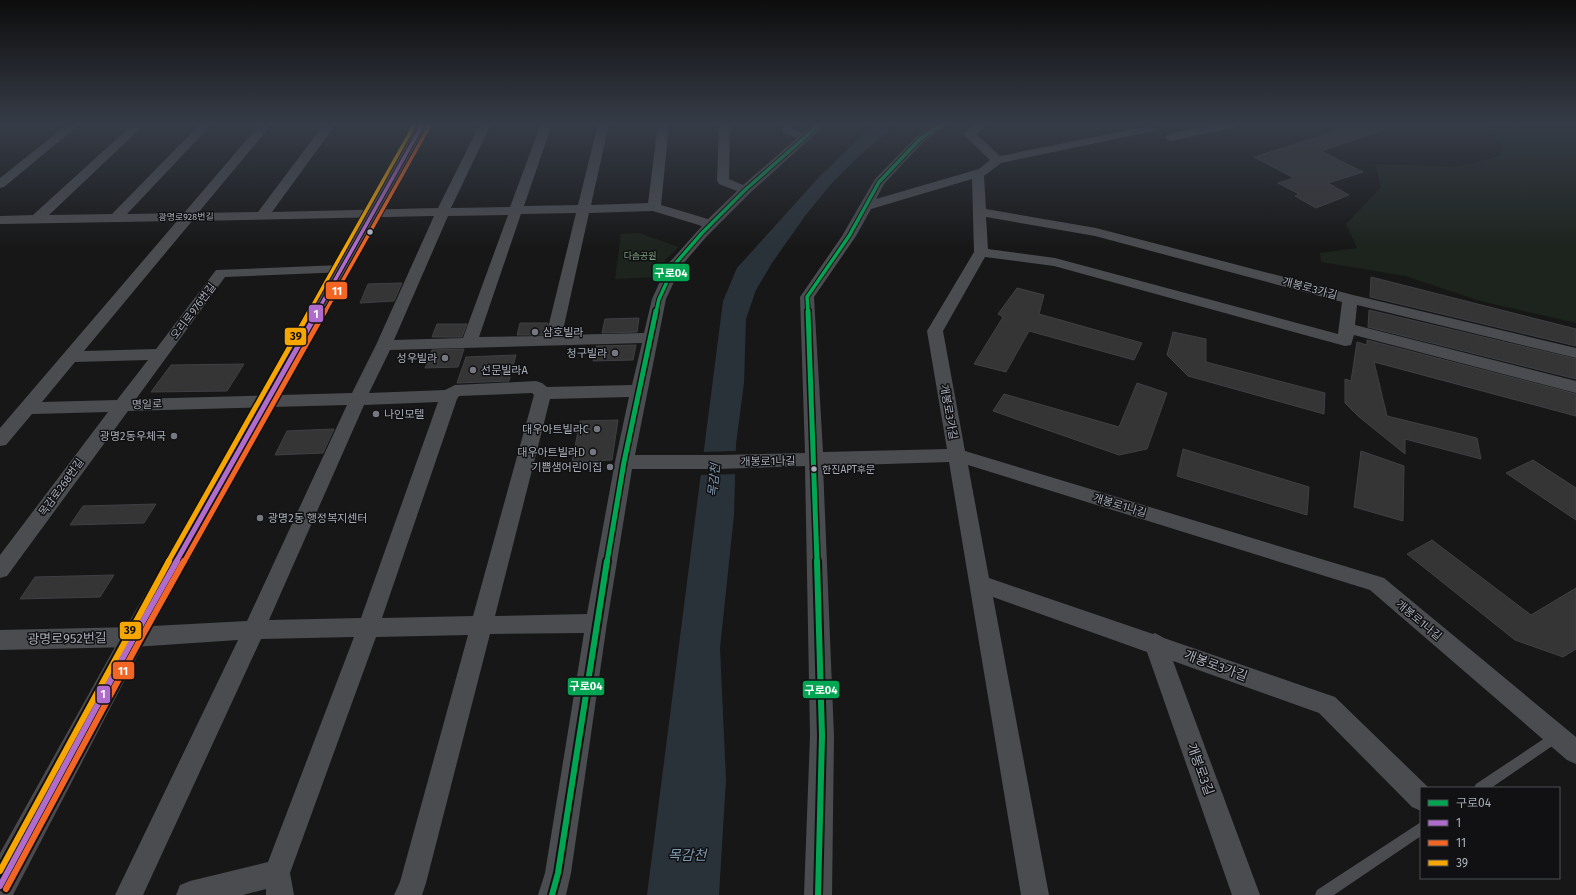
<svg xmlns="http://www.w3.org/2000/svg" width="1576" height="895" font-family="'Fira Sans','Noto Sans KR',sans-serif">
	<style>
		.green { fill: #1d241e }
		.water { fill: #2a3239 }
		.pier { fill: #171717 }
		.building { fill: #353536; stroke: #3f4043 }
		.lines { fill: none; stroke-linecap: round; stroke-linejoin: round }
		.lane { fill: #4b4c50; fill-rule: evenodd }
		.street { fill: #4b4c50; fill-rule: evenodd }
		.secondary { fill: #4a4a4e; fill-rule: evenodd }
		.bus-1-far2-casing { stroke: #111113; stroke-width: 5.5 }
		.bus-1-far1-casing { stroke: #111113; stroke-width: 8 }
		.bus-1-casing { stroke: #111113; stroke-width: 10 }
		.bus-2-far2-casing { stroke: #111113; stroke-width: 5.5 }
		.bus-2-far1-casing { stroke: #111113; stroke-width: 8 }
		.bus-2-casing { stroke: #111113; stroke-width: 10 }
		.bus-3-far2-casing { stroke: #111113; stroke-width: 5.5 }
		.bus-3-far1-casing { stroke: #111113; stroke-width: 8 }
		.bus-3-casing { stroke: #111113; stroke-width: 10 }
		.bus-4-far2-casing { stroke: #111113; stroke-width: 5.5 }
		.bus-4-far1-casing { stroke: #111113; stroke-width: 8 }
		.bus-4-casing { stroke: #111113; stroke-width: 10 }
		.bus-1-far2 { stroke: #00a651; stroke-width: 3.5 }
		.bus-1-far1 { stroke: #00a651; stroke-width: 5 }
		.bus-1 { stroke: #00a651; stroke-width: 6 }
		.bus-2-far2 { stroke: #b06ccc; stroke-width: 3.5 }
		.bus-2-far1 { stroke: #b06ccc; stroke-width: 5 }
		.bus-2 { stroke: #b06ccc; stroke-width: 6 }
		.bus-3-far2 { stroke: #f26522; stroke-width: 3.5 }
		.bus-3-far1 { stroke: #f26522; stroke-width: 5 }
		.bus-3 { stroke: #f26522; stroke-width: 6 }
		.bus-4-far2 { stroke: #f7a600; stroke-width: 3.5 }
		.bus-4-far1 { stroke: #f7a600; stroke-width: 5 }
		.bus-4 { stroke: #f7a600; stroke-width: 6 }
		.bus-dot { fill: #a8adb8; stroke: #111113; stroke-width: 1.5 }
		.poi-dot { fill: #757880; stroke: #111113; stroke-width: 1.5 }
		.labels { text-anchor: middle; stroke-width: 3; stroke-linejoin: round; paint-order: stroke }
		.far-street-label { font-size: 9px; fill: #a8adb8; stroke: #111113 }
		.far-park-label { font-size: 9px; fill: #7fa381; stroke: #111113 }
		.bus-label { font-size: 10px; fill: #a8adb8; stroke: #111113; text-anchor: start }
		.street-label { font-size: 11px; fill: #a8adb8; stroke: #111113 }
		.poi-label { font-size: 11px; fill: #a8adb8; stroke: #111113; text-anchor: end }
		.water-label { font-size: 12px; font-style: italic; fill: #7f9bb3; stroke: #111113 }
		.near-street-label { font-size: 13px; fill: #a8adb8; stroke: #111113 }
		.near-water-label { font-size: 14px; font-style: italic; fill: #7f9bb3; stroke: #111113 }
		.line-badge { stroke: #111113; stroke-width: 1.5 }
		.badge-label { font-size: 11px; text-anchor: middle; font-weight: bold; fill: #fff }
		.pale-badge-label { font-size: 11px; text-anchor: middle; font-weight: bold; fill: #111 }
	</style>
	<rect width="100%" height="100%" fill="#171717"/>
	<path class="green" d="M 1482,124 L 1565,124 L 1522,124 L 1492,132 Z
		M 1576,125 L 1576,323 L 1480,301 L 1405,276 L 1321,262 L 1320,253 L 1357,248 L 1346,224 L 1381,187 L 1375,164 L 1458,167 L 1500,156 L 1503,146 L 1493,133 L 1525,126 Z
		M 639,233 L 679,247 L 665,260 L 656,277 L 615,279 L 621,234 Z"/>
	<path class="water" d="M 874,124 L 897,124 L 859,156 L 832,183 L 805,216 L 772,263 L 756,290 L 746,319 L 744,383 L 736,444 L 734,515 L 720,648 L 726,780 L 719,895 L 647,895 L 723,301 L 737,268 L 821,175 Z"/>
	<path class="pier" d="M 738,451 L 738,474 L 699,475 L 702,452 Z"/>
	<path class="building" d="M 1358,124 L 1381,124 L 1383,130 L 1321,151 L 1363,172 L 1328,183 L 1349,195 L 1316,208 L 1295,196 L 1299,194 L 1278,183 L 1294,178 L 1254,157 Z
		M 1371,277 L 1576,329 L 1576,346 L 1370,297 Z
		M 402,283 L 394,301 L 360,303 L 368,284 Z
		M 1017,288 L 1044,295 L 1039,314 L 1142,343 L 1134,360 L 1029,331 L 1006,372 L 974,364 L 1003,317 L 998,314 Z
		M 1369,310 L 1576,359 L 1576,379 L 1368,327 Z
		M 639,318 L 637,332 L 602,333 L 605,319 Z
		M 520,323 L 548,323 L 545,335 L 517,335 Z
		M 437,324 L 467,324 L 462,337 L 432,337 Z
		M 1173,332 L 1206,339 L 1206,362 L 1325,393 L 1324,414 L 1188,376 L 1167,355 Z
		M 1367,340 L 1576,394 L 1576,416 L 1374,362 L 1387,416 L 1477,438 L 1481,459 L 1405,439 L 1405,454 L 1358,416 L 1345,403 L 1345,379 L 1351,381 L 1357,342 L 1367,345 Z
		M 636,345 L 633,360 L 593,361 L 596,346 Z
		M 464,349 L 458,367 L 425,368 L 432,350 Z
		M 516,355 L 509,381 L 457,383 L 466,357 Z
		M 244,364 L 227,391 L 151,392 L 171,365 Z
		M 1137,383 L 1167,393 L 1147,449 L 1119,455 L 993,411 L 1004,394 L 1119,427 Z
		M 618,420 L 612,460 L 572,462 L 580,421 Z
		M 334,429 L 323,453 L 275,455 L 287,431 Z
		M 1183,449 L 1309,487 L 1307,515 L 1177,476 Z
		M 1361,451 L 1404,466 L 1403,521 L 1354,507 Z
		M 1533,460 L 1576,488 L 1576,520 L 1506,473 Z
		M 156,504 L 144,523 L 70,525 L 83,506 Z
		M 1432,540 L 1531,615 L 1576,588 L 1576,649 L 1563,657 L 1515,640 L 1407,554 Z
		M 114,575 L 100,597 L 20,599 L 35,577 Z"/>
	<g class="lines">
		<path class="lane" d="M 1557,730 L 1561,732 L 1563,736 L 1561,740 L 1491,788 L 1474,788 L 1476,784 Z
			M 1421,822 L 1421,836 L 1334,895 L 1315,895 L 1317,890 Z"/>
		<path class="street" d="M 68,124 L 80,124 L 4,187 L 0,188 L 0,178 Z
			M 133,124 L 145,124 L 49,215 L 112,214 L 200,124 L 212,124 L 127,214 L 184,213 L 260,124 L 272,124 L 198,213 L 258,212 L 324,124 L 336,124 L 272,212 L 438,208 L 480,124 L 491,124 L 451,208 L 510,207 L 541,124 L 552,124 L 524,206 L 578,205 L 598,124 L 609,124 L 591,205 L 648,203 L 658,124 L 669,124 L 661,205 L 708,219 L 737,191 L 719,184 L 717,181 L 719,124 L 730,124 L 729,179 L 743,185 L 797,138 L 784,133 L 781,124 L 791,124 L 793,129 L 803,133 L 814,124 L 825,124 L 824,126 L 750,193 L 707,236 L 682,265 L 666,299 L 635,455 L 718,455 L 805,453 L 800,297 L 842,236 L 875,179 L 916,137 L 936,124 L 949,124 L 924,141 L 884,184 L 876,199 L 979,169 L 990,160 L 963,134 L 975,124 L 991,124 L 990,126 L 985,127 L 976,134 L 1000,156 L 1149,126 L 1153,127 L 1155,129 L 1153,131 L 1149,132 L 1001,163 L 984,176 L 986,209 L 1096,228 L 1353,295 L 1576,348 L 1576,358 L 1357,305 L 1355,325 L 1576,381 L 1576,393 L 1354,335 L 1351,345 L 1345,346 L 1054,266 L 985,257 L 943,331 L 965,451 L 1384,578 L 1576,737 L 1576,764 L 1567,760 L 1370,590 L 968,465 L 989,578 L 1153,634 L 1155,633 L 1164,638 L 1335,697 L 1429,788 L 1421,788 L 1421,811 L 1412,807 L 1319,713 L 1173,661 L 1260,895 L 1232,895 L 1147,652 L 993,597 L 1049,895 L 1021,895 L 949,462 L 823,466 L 834,736 L 832,895 L 804,895 L 810,736 L 805,466 L 718,469 L 632,469 L 607,623 L 571,873 L 566,895 L 538,895 L 545,873 L 584,633 L 490,634 L 426,883 L 422,895 L 394,895 L 400,882 L 468,635 L 376,637 L 290,873 L 294,895 L 266,895 L 266,889 L 243,895 L 176,895 L 180,885 L 190,881 L 268,862 L 354,637 L 261,639 L 143,895 L 115,895 L 238,640 L 134,647 L 0,650 L 0,630 L 134,627 L 247,621 L 347,405 L 128,411 L 7,576 L 0,578 L 0,555 L 108,412 L 32,414 L 6,445 L 0,446 L 0,428 L 177,221 L 0,224 L 0,216 L 33,215 ZM 972,179 L 974,252 L 927,331 L 947,449 L 823,452 L 814,297 L 856,236 L 871,209 ZM 653,211 L 702,226 L 668,264 L 652,299 L 644,333 L 562,335 L 589,213 ZM 576,213 L 546,336 L 479,337 L 521,214 ZM 508,215 L 463,338 L 394,340 L 448,216 ZM 434,216 L 376,345 L 352,393 L 136,399 L 225,277 L 346,272 L 348,269 L 346,266 L 341,265 L 216,270 L 156,349 L 84,351 L 192,221 ZM 986,217 L 1095,236 L 1342,302 L 1338,334 L 1055,258 L 988,249 ZM 642,343 L 632,385 L 547,387 L 542,383 L 536,381 L 455,385 L 445,390 L 369,393 L 390,350 ZM 148,360 L 117,400 L 42,402 L 75,362 ZM 532,393 L 534,395 L 473,616 L 382,618 L 457,399 L 459,396 ZM 629,397 L 615,462 L 587,614 L 495,616 L 550,399 ZM 438,402 L 361,618 L 269,620 L 364,405 Z
			M 1220,124 L 1241,124 L 1239,126 L 1235,127 L 1171,141 L 1167,139 L 1165,137 L 1167,135 L 1171,133 Z"/>
		<path class="secondary" d="M 416,124 L 430,124 L 143,645 L 13,895 L 0,895 L 0,853 L 125,629 Z"/>
		<g class="bus-1-far2-casing">
			<path id="bus-1-far2" d="M 656,312 L 659,299 L 675,264 L 702,233 L 745,190 L 820,124
				M 808,312 L 807,297 L 849,236 L 879,182 L 920,139 L 943,124"/>
		</g>
		<g class="bus-1-far1-casing">
			<path id="bus-1-far1" d="M 808,311 L 817,562
				M 607,562 L 624,462 L 656,311"/>
		</g>
		<g class="bus-1-casing">
			<path id="bus-1" d="M 817,561 L 822,736 L 818,895
				M 552,895 L 558,873 L 607,561"/>
		</g>
		<g class="bus-2-far2-casing">
			<path id="bus-2-far2" d="M 317,312 L 423,124"/>
		</g>
		<g class="bus-2-far1-casing">
			<path id="bus-2-far1" d="M 176,562 L 318,311"/>
		</g>
		<g class="bus-2-casing">
			<path id="bus-2" d="M 0,886 L 134,637 L 177,561"/>
		</g>
		<g class="bus-3-far2-casing">
			<path id="bus-3-far2" d="M 325,312 L 429,127"/>
		</g>
		<g class="bus-3-far1-casing">
			<path id="bus-3-far1" d="M 184,562 L 325,311"/>
		</g>
		<g class="bus-3-casing">
			<path id="bus-3" d="M 6,889 L 140,640 L 184,561"/>
		</g>
		<g class="bus-4-far2-casing">
			<path id="bus-4-far2" d="M 309,312 L 415,124"/>
		</g>
		<g class="bus-4-far1-casing">
			<path id="bus-4-far1" d="M 168,562 L 310,311"/>
		</g>
		<g class="bus-4-casing">
			<path id="bus-4" d="M 0,871 L 169,561"/>
		</g>
		<use href="#bus-1-far2" class="bus-1-far2"/>
		<use href="#bus-1-far1" class="bus-1-far1"/>
		<use href="#bus-1" class="bus-1"/>
		<use href="#bus-2-far2" class="bus-2-far2"/>
		<use href="#bus-2-far1" class="bus-2-far1"/>
		<use href="#bus-2" class="bus-2"/>
		<use href="#bus-3-far2" class="bus-3-far2"/>
		<use href="#bus-3-far1" class="bus-3-far1"/>
		<use href="#bus-3" class="bus-3"/>
		<use href="#bus-4-far2" class="bus-4-far2"/>
		<use href="#bus-4-far1" class="bus-4-far1"/>
		<use href="#bus-4" class="bus-4"/>
	</g>
	<linearGradient id="sky" x2="0" y2="1"><stop stop-color="#0d0d0d"/><stop offset="0.5" stop-color="#363c47"/><stop offset="1" stop-color="#363c47" stop-opacity="0"/></linearGradient>
	<rect width="1576" height="249" fill="url(#sky)"/>
	<g class="bus-dot">
		<circle cx="370" cy="232" r="3.5"/>
		<circle cx="814" cy="469" r="3.5"/>
	</g>
	<g class="poi-dot">
		<circle cx="535" cy="332" r="4"/>
		<circle cx="615" cy="353" r="4"/>
		<circle cx="445" cy="358" r="4"/>
		<circle cx="473" cy="370" r="4"/>
		<circle cx="376" cy="414" r="4"/>
		<circle cx="597" cy="429" r="4"/>
		<circle cx="174" cy="436" r="4"/>
		<circle cx="593" cy="452" r="4"/>
		<circle cx="610" cy="467" r="4"/>
		<circle cx="260" cy="518" r="4"/>
	</g>
	<g class="labels">
		<g class="far-street-label">
			<text transform="translate(186 217) rotate(-1)" y="3">광명로928번길</text>
		</g>
		<g class="far-park-label">
			<text x="640" y="259">다솜공원</text>
		</g>
		<g class="bus-label">
			<text x="822" y="473">한진APT후문</text>
		</g>
		<g class="street-label">
			<text transform="translate(1310 288) rotate(15)" y="4">개봉로3가길</text>
			<text transform="translate(193 311) rotate(-53)" y="4">오리로976번길</text>
			<text transform="translate(147 404) rotate(-2)" y="4">명일로</text>
			<text transform="translate(949 412) rotate(80)" y="4">개봉로3가길</text>
			<text transform="translate(768 461) rotate(-1)" y="4">개봉로1나길</text>
			<text transform="translate(61 487) rotate(-54)" y="4">목감로268번길</text>
			<text transform="translate(1120 505) rotate(17)" y="4">개봉로1나길</text>
			<text transform="translate(1419 620) rotate(40)" y="4">개봉로1나길</text>
		</g>
		<g class="poi-label">
			<text x="543" y="336" text-anchor="start">삼호빌라</text>
			<text x="607" y="357">청구빌라</text>
			<text x="437" y="362">성우빌라</text>
			<text x="481" y="374" text-anchor="start">선문빌라A</text>
			<text x="384" y="418" text-anchor="start">나인모텔</text>
			<text x="589" y="433">대우아트빌라C</text>
			<text x="166" y="440">광명2동우체국</text>
			<text x="585" y="456">대우아트빌라D</text>
			<text x="602" y="471">기쁨샘어린이집</text>
			<text x="268" y="522" text-anchor="start">광명2동 행정복지센터</text>
		</g>
		<g class="water-label">
			<text transform="translate(714 480) rotate(-84)" y="4">목감천</text>
		</g>
		<g class="near-street-label">
			<text transform="translate(67 638) rotate(-1)" y="5">광명로952번길</text>
			<text transform="translate(1216 665) rotate(20)" y="5">개봉로3가길</text>
			<text transform="translate(1201 769) rotate(70)" y="5">개봉로3길</text>
		</g>
		<g class="near-water-label">
			<text x="687" y="860">목감천</text>
		</g>
	</g>
	<g class="line-badge">
		<rect x="652" y="263" width="38" height="19" rx="4" fill="#00a651"/>
		<rect x="325" y="281" width="23" height="19" rx="4" fill="#f26522"/>
		<rect x="308" y="304" width="16" height="19" rx="4" fill="#b06ccc"/>
		<rect x="284" y="327" width="23" height="19" rx="4" fill="#f7a600"/>
		<rect x="119" y="621" width="23" height="19" rx="4" fill="#f7a600"/>
		<rect x="112" y="661" width="23" height="19" rx="4" fill="#f26522"/>
		<rect x="567" y="677" width="38" height="19" rx="4" fill="#00a651"/>
		<rect x="802" y="680" width="38" height="19" rx="4" fill="#00a651"/>
		<rect x="96" y="685" width="15" height="19" rx="4" fill="#b06ccc"/>
	</g>
	<g class="badge-label">
		<text x="671" y="277">구로04</text>
		<text x="337" y="295">11</text>
		<text x="316" y="318">1</text>
		<text x="123" y="675">11</text>
		<text x="586" y="690">구로04</text>
		<text x="821" y="694">구로04</text>
		<text x="103" y="698">1</text>
	</g>
	<g class="pale-badge-label">
		<text x="296" y="340">39</text>
		<text x="130" y="634">39</text>
	</g>
	<rect x="1420" y="787" width="140" height="92" fill="#111113" stroke="#4d4f55"/>
	<rect x="1428" y="800" width="20" height="6" fill="#00a651" stroke="#4d4f55"/>
	<text x="1456" y="807" font-size="12" fill="#a8adb8">구로04</text>
	<rect x="1428" y="820" width="20" height="6" fill="#b06ccc" stroke="#4d4f55"/>
	<text x="1456" y="827" font-size="12" fill="#a8adb8">1</text>
	<rect x="1428" y="840" width="20" height="6" fill="#f26522" stroke="#4d4f55"/>
	<text x="1456" y="847" font-size="12" fill="#a8adb8">11</text>
	<rect x="1428" y="860" width="20" height="6" fill="#f7a600" stroke="#4d4f55"/>
	<text x="1456" y="867" font-size="12" fill="#a8adb8">39</text>
</svg>
